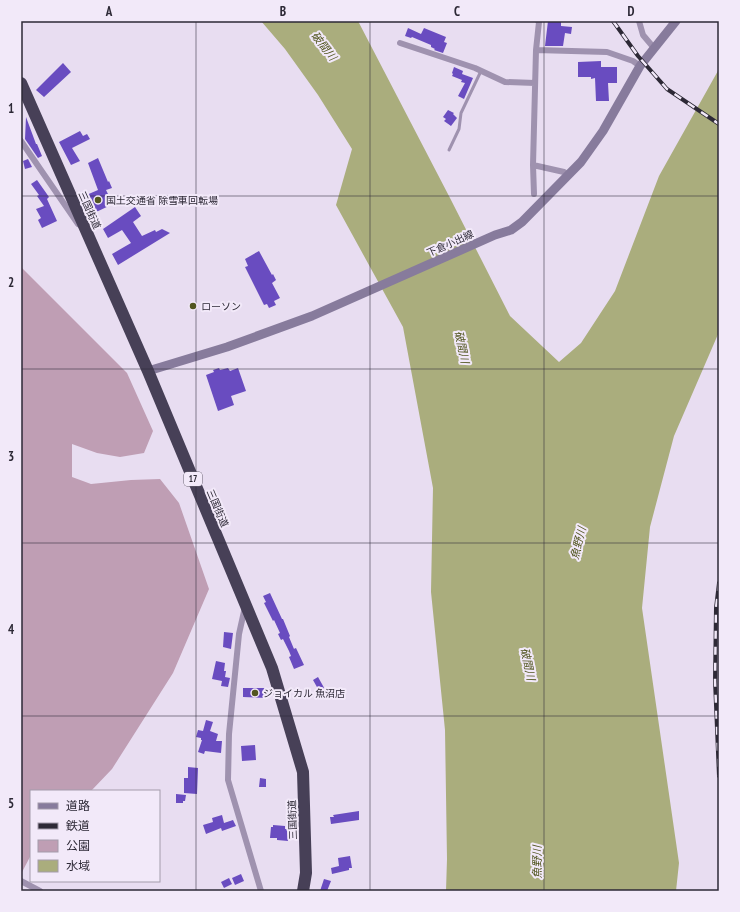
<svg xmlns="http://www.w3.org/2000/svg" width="740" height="912" font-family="'PT Sans Narrow','Noto Sans JP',sans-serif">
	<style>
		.green { fill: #bf9eb4 }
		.water { fill: #aaad7d }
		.building { fill: #694cc0 }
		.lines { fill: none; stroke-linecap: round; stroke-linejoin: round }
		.lane { stroke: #9f92af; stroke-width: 3 }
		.street { stroke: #9f92af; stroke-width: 6 }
		.secondary { stroke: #877b9c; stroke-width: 9 }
		.highway { stroke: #474057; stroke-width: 12 }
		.rail-casing { stroke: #2d2936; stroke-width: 4 }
		.rail { stroke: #f2e9f9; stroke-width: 2.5; stroke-dasharray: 8; stroke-linecap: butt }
		.grid { fill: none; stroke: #2d2936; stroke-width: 1; stroke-opacity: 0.55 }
		.poi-dot { fill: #525620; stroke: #f2e9f9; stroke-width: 1.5 }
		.labels { text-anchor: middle; stroke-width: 4; stroke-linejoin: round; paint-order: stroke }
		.shield { fill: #f2e9f9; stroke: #686370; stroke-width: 1 }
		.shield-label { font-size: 9px; font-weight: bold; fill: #2d2936 }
		.poi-label { font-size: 10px; fill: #2d2936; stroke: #f2e9f9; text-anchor: start }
		.street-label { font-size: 10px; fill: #2d2936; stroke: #f2e9f9 }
		.water-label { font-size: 11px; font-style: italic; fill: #525620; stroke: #f2e9f9 }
		.neatline { fill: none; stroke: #2d2936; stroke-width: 1.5 }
		.grid-label { font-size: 13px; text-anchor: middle; font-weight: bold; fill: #2d2936 }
	</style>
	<rect width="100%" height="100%" fill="#e8ddf1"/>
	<path class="green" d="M 21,267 L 127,373 L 153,431 L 144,453 L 120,457 L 97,453 L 72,444 L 72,477 L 91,484 L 131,480 L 160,479 L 179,503 L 209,589 L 173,673 L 112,769 L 91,791 L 31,791 L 31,855 L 21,874 Z"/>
	<path class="water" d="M 261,21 L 358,21 L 450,198 L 510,316 L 559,362 L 581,343 L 615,291 L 659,176 L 719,69 L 719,332 L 674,436 L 650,527 L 642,608 L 679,863 L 676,891 L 446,891 L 447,859 L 445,730 L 431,592 L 433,488 L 403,327 L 336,205 L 352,149 L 318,95 L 285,49 Z"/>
	<path class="building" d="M 548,21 L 561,21 L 561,26 L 572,27 L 571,34 L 565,33 L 563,46 L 545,46 Z
		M 408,28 L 421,34 L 424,28 L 446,37 L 444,42 L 447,43 L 443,53 L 434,50 L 435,49 L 431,47 L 431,45 L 412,37 L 411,38 L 405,36 Z
		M 601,61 L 601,67 L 617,67 L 617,83 L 608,83 L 609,101 L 596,101 L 595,78 L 591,79 L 591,77 L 578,77 L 578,62 Z
		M 63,63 L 71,72 L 44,97 L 36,90 Z
		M 454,67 L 463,71 L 462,74 L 473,78 L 464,99 L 458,96 L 465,83 L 461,82 L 462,80 L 452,76 L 453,74 L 452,73 Z
		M 448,110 L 454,113 L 453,114 L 457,118 L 451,126 L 444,121 L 446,119 L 443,117 Z
		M 26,117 L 36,144 L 37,144 L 42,156 L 38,158 L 25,139 Z
		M 80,131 L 83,136 L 87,134 L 90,139 L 72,148 L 80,161 L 71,165 L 59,142 Z
		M 98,158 L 108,182 L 109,181 L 112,188 L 106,190 L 113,204 L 92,214 L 84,196 L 98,190 L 88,163 Z
		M 28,159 L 32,167 L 25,169 L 23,161 Z
		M 37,180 L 49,197 L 47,199 L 57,221 L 42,228 L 38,220 L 41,218 L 36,209 L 44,206 L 37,196 L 39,195 L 31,184 Z
		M 135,207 L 141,216 L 133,222 L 142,236 L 155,230 L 156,232 L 162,229 L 170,233 L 118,265 L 112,254 L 131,243 L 122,230 L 108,238 L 103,229 Z
		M 259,251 L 272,275 L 273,274 L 276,280 L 272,283 L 280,298 L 274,301 L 276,305 L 269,308 L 267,304 L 264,305 L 245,267 L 248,266 L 245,259 Z
		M 219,368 L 220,370 L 228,368 L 230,371 L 238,368 L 246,391 L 231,396 L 234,405 L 218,411 L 206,375 L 214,372 L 213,370 Z
		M 270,593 L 282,619 L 283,619 L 290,636 L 289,637 L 294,649 L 289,651 L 283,639 L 281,640 L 278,634 L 280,633 L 274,620 L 273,621 L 264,603 L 266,602 L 263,596 Z
		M 224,632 L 233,633 L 231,649 L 223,647 Z
		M 296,648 L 304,665 L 294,669 L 289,657 L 291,656 L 289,651 Z
		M 216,661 L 225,663 L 224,671 L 226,671 L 225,677 L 230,678 L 228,687 L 221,686 L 222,681 L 212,679 Z
		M 318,677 L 327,693 L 322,696 L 313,680 Z
		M 243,688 L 267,688 L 267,698 L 243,697 Z
		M 206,720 L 213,722 L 210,731 L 218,734 L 216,741 L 222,741 L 221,753 L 205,751 L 204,754 L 198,752 L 202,740 L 201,740 L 201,738 L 196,737 L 198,730 L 203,731 Z
		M 255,745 L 256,760 L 242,761 L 241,746 Z
		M 188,767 L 198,768 L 197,794 L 184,793 L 184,778 L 188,778 Z
		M 260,778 L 266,779 L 266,787 L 259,787 Z
		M 176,794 L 186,795 L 185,801 L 183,801 L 183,803 L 176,803 Z
		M 359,811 L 359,820 L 331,824 L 330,817 L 334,817 L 333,815 Z
		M 222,815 L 224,823 L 233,820 L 236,826 L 222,831 L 221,828 L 206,834 L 203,825 L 213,822 L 212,818 Z
		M 273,825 L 285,826 L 285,829 L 289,829 L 288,841 L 277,840 L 277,838 L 270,838 L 271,827 L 273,827 Z
		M 350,856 L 352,868 L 349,868 L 349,870 L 332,874 L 331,868 L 339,866 L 338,858 Z
		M 241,874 L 244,881 L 235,885 L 232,878 Z
		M 229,878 L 232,884 L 224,888 L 221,882 Z
		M 324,879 L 331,881 L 327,891 L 320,891 Z"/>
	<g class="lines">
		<path class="lane" d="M 449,150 L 459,129 L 461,113 L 481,71"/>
		<path class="street" d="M 639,21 L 643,35 L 654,48
			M 400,43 L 475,68 L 505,82 L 535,83
			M 536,50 L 607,52 L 633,61 L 640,66
			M 21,141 L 78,224
			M 533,165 L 564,172 L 568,175
			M 534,194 L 533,165 L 536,50 L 539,22 L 538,21
			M 245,607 L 239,634 L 229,734 L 228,780 L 261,891
			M 21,881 L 40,891"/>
		<path class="secondary" d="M 148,371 L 227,347 L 312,316 L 495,235 L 511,230 L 522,222 L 581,162 L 603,131 L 640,66 L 676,21"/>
		<path class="highway" d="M 21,83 L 148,371 L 272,668 L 303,772 L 306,873 L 303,891"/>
		<g class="rail-casing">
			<path id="rail" d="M 613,21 L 638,56 L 667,89 L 719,124
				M 719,583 L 716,608 L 715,681 L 719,776"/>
		</g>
		<use href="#rail" class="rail"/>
	</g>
	<path class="grid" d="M 196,21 L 196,891M 370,21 L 370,891M 544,21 L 544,891M 21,196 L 719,196M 21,369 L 719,369M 21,543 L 719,543M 21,716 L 719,716"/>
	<g class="poi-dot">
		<circle cx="98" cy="200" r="4"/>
		<circle cx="193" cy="306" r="4"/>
		<circle cx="255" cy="693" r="4"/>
	</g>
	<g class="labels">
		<rect class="shield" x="184" y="472" width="18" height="14" rx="3"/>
		<g class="shield-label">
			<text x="193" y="482">17</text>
		</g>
		<g class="poi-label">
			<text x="106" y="204">国土交通省 除雪車回転場</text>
			<text x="201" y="310">ローソン</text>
			<text x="263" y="697">ジョイカル 魚沼店</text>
		</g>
		<g class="street-label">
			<text transform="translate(90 210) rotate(66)" y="4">三国街道</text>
			<text transform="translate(450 243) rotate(-24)" y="4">下倉小出線</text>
			<text transform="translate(218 508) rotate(67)" y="4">三国街道</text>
			<text transform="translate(292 820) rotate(-92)" y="4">三国街道</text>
		</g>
		<g class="water-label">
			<text transform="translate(324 46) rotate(52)" y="4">破間川</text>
			<text transform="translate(462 347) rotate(78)" y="4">破間川</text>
			<text transform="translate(578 543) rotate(-76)" y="4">魚野川</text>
			<text transform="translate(528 664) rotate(78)" y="4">破間川</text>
			<text transform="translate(537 862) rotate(-90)" y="4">魚野川</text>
		</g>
	</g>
	<rect width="740" height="912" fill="none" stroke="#f2e9f9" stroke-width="44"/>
	<rect x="30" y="790" width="130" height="92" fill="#f2e9f9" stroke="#a39cab"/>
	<rect x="38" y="803" width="20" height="6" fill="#877b9c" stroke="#a39cab"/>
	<text x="66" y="810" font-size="12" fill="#2d2936">道路</text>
	<rect x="38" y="823" width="20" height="6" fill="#2d2936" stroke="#a39cab"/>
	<text x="66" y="830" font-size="12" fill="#2d2936">鉄道</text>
	<rect x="38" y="840" width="20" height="12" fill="#bf9eb4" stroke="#a39cab"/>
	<text x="66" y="850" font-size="12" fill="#2d2936">公園</text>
	<rect x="38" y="860" width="20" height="12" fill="#aaad7d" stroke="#a39cab"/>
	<text x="66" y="870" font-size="12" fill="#2d2936">水域</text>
	<rect x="22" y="22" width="696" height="868" class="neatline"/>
	<g class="grid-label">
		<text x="109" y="16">A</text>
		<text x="283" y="16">B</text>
		<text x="457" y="16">C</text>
		<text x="631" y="16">D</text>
		<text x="11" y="113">1</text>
		<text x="11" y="287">2</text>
		<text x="11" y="461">3</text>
		<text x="11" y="634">4</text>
		<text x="11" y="808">5</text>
	</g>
</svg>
